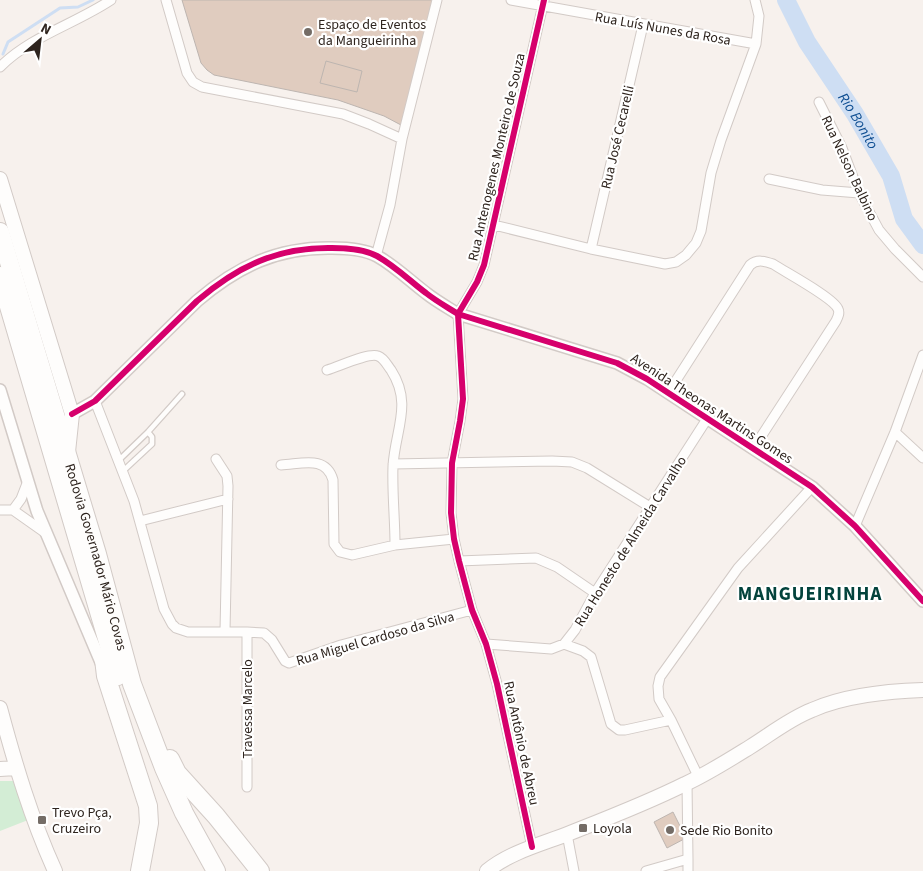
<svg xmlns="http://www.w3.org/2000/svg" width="923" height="871" font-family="'Source Sans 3',sans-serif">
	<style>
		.green { fill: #d3edd5 }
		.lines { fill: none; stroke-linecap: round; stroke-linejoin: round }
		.stream { stroke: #cedef3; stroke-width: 3 }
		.river { stroke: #cedef3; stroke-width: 18 }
		.building { fill: #e0ccbf; stroke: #bdb5b0 }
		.service-casing { stroke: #d2cac6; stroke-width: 7 }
		.minor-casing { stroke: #d2cac6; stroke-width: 11 }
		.tertiary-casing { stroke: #d2cac6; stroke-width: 14 }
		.secondary-casing { stroke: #d2cac6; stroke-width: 16 }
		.motorway-casing { stroke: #d2cac6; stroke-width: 20 }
		.service { stroke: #fefdfc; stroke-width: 4.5 }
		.minor { stroke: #fefdfc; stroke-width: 9 }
		.tertiary { stroke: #fefdfc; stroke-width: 11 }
		.secondary { stroke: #fefdfc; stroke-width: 14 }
		.motorway { stroke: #fefdfc; stroke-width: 18 }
		.cycleway-casing { stroke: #fff; stroke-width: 9 }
		.cycleway { stroke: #d6006c; stroke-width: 6 }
		.poi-dot { fill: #746c66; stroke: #fff; stroke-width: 2 }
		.labels { text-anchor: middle; stroke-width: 4.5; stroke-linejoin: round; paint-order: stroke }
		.poi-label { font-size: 14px; fill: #2e241e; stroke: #fff; text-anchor: start }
		.street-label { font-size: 14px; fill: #2e241e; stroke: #fff }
		.water-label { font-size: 15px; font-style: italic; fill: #0d4d91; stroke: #fff }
		.district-label { font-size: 19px; font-weight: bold; letter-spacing: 1px; fill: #03433c; stroke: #fff }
	</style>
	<rect width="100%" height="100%" fill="#f7f1ed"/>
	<path class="green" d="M 0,781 L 13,781 L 28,820 L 0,831 Z"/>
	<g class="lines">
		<path class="stream" d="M 3,54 L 8,42 L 60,8 L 78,7 L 93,0"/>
		<path class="river" id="s1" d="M 786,0 L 807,42 L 855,114 L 891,176 L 904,219 L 923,245"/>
	</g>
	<path class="building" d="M 182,0 L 433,0 L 401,125 L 384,116 L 338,100 L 214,75 L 207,70 L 201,63 Z
		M 326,61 L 362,71 L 357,92 L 320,83 Z
		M 673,812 L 686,838 L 667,848 L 654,822 Z"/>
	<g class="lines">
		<g class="service-casing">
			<path id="service" d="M 118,461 L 148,432 L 182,394
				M 123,471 L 152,444 L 152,437 L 148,432"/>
		</g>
		<g class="minor-casing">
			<path id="minor" d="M 166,0 L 187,73 L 193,82 L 202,87 L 343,114 L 369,124 L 402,139 L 390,205 L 376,256
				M 511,0 L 756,44
				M 0,67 C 31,36 75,24 111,0
				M 819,102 L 842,148 L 859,193 L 879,230 L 895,249 L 923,277
				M 402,139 L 437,0
				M 769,179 L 822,190 L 859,193
				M 494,225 L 591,249 L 665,264 L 676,262 L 686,255 L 696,243 L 701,231 L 711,173 L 721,140 L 756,44 L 759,16 L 755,0
				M 591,249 L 643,25
				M 327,370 C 338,367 369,352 378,356 C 384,358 387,365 391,370 C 413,404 395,430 393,466 C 392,492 395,519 395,545
				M 668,393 L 750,265 C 757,259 764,261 773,264 C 785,272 834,298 838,309 C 840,313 838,317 836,321 L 753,449
				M 95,401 L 134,501 L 164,609 L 172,624 L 176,628 L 188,632 L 247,632 L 264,633 L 272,640 L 285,661 L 289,663 L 341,645 L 472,610
				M 895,432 L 923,458
				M 216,459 L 227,476 L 228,486 L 225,631
				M 393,464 L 552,461 L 572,462 L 587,468 L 650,507
				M 281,465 C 302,464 326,455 333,480 L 334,544 L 340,552 L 352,555 L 395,545 L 454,539
				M 0,510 L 13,510 L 47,534
				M 13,510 L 21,499 L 28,481
				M 140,521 L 228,499
				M 855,526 L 895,432 L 923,355
				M 459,561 L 536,558 L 557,567 L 595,593
				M 247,632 L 247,787
				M 486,644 L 551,649 L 564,644 L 575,630 L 595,593 L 707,419
				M 564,644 L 583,651 L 591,657 L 611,724 L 619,730 L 625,730 L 671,720
				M 698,776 L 671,720 L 659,699 L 658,686 L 660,677 L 738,568 L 812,487
				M 567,834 L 574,871
				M 532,847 L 497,684 L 486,644 L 472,610 L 459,561 L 454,539 L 451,513 L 452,463 L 460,421 L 463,399 L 458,314 L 477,282 L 484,265 L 544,0
				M 688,859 L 688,871
				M 646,871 L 688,859 L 687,783"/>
		</g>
		<g class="tertiary-casing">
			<path id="tertiary" d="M 0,390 L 37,511 L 103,667
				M 72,414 L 95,401 L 197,301 C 238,266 278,247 332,248 C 347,248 364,249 377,256 C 395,266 410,281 426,293 C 436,301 447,307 458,314 L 617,363 L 647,379 L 812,487 L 855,526 L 923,601"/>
		</g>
		<g class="secondary-casing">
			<path id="secondary" d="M 0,179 L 72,414 L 68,452
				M 0,708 C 15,764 31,818 55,871
				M 0,769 L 16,768
				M 487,871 C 510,852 542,844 570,833 C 608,818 647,803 685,784 C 707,774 729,760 750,747 C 771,734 789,719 812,710 C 843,696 889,691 923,690"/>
		</g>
		<g class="motorway-casing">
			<g id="motorway">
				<path id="s2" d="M 0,232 L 97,554 L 132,684 L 164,768 L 184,813 L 216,871"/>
				<path d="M 0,276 L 118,676"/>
				<path d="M 104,659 L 106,676 L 148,806 L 149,823 L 140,871"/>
				<path d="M 170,759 L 177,773 L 216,816 L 260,871"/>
			</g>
		</g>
		<use href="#service" class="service"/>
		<use href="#minor" class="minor"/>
		<use href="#tertiary" class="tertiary"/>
		<use href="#secondary" class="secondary"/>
		<use href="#motorway" class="motorway"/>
		<g class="cycleway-casing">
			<path id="cycleway" d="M 72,414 L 95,401 L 197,301 C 238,266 278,247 332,248 C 347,248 364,249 377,256 C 395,266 410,281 426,293 C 436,301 447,307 458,314 L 617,363 L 647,379 L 812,487 L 855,526 L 923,601
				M 532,847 L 497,684 L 486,644 L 472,610 L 459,561 L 454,539 L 451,513 L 452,463 L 460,421 L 463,399 L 458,314 L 477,282 L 484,265 L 544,0"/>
		</g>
		<use href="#cycleway" class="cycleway"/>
	</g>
	<g class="poi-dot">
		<circle cx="308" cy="32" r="5"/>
		<rect x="37" y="815" width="10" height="10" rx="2.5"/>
		<rect x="578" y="823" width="10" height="10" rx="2.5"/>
		<circle cx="670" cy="830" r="5"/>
	</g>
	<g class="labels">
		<g class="poi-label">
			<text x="318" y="29">Espaço de Eventos<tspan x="318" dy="16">da Mangueirinha</tspan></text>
			<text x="52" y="817">Trevo Pça,<tspan x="52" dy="16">Cruzeiro</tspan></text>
			<text x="593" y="833">Loyola</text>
			<text x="680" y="835">Sede Rio Bonito</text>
		</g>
		<g class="street-label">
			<text transform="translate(663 28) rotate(10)" y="5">Rua Luís Nunes da Rosa</text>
			<text transform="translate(617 137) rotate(-77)" y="5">Rua José Cecarelli</text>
			<text transform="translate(496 157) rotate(-77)" y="5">Rua Antenogenes Monteiro de Souza</text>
			<text transform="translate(850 168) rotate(65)" y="5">Rua Nelson Balbino</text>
			<text transform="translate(712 408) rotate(33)" y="5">Avenida Theonas Martins Gomes</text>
			<text transform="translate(630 541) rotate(-58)" y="5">Rua Honesto de Almeida Carvalho</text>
			<text dy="5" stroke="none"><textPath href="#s2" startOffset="339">Rodovia Governador Mário Covas</textPath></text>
			<text transform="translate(375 638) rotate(-16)" y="5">Rua Miguel Cardoso da Silva</text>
			<text transform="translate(247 709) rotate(-90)" y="5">Travessa Marcelo</text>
			<text transform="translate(522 743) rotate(78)" y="5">Rua Antônio de Abreu</text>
		</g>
		<g class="water-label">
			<text dy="5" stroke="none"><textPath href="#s1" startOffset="141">Rio Bonito</textPath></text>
		</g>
		<g class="district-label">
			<text x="810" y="600">MANGUEIRINHA</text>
		</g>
	</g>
	<g transform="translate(40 40) rotate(28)" stroke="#ffffff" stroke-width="4" paint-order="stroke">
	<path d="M0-4L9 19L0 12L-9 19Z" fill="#2e241e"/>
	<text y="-8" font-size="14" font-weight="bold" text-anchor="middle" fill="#2e241e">N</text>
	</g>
</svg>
